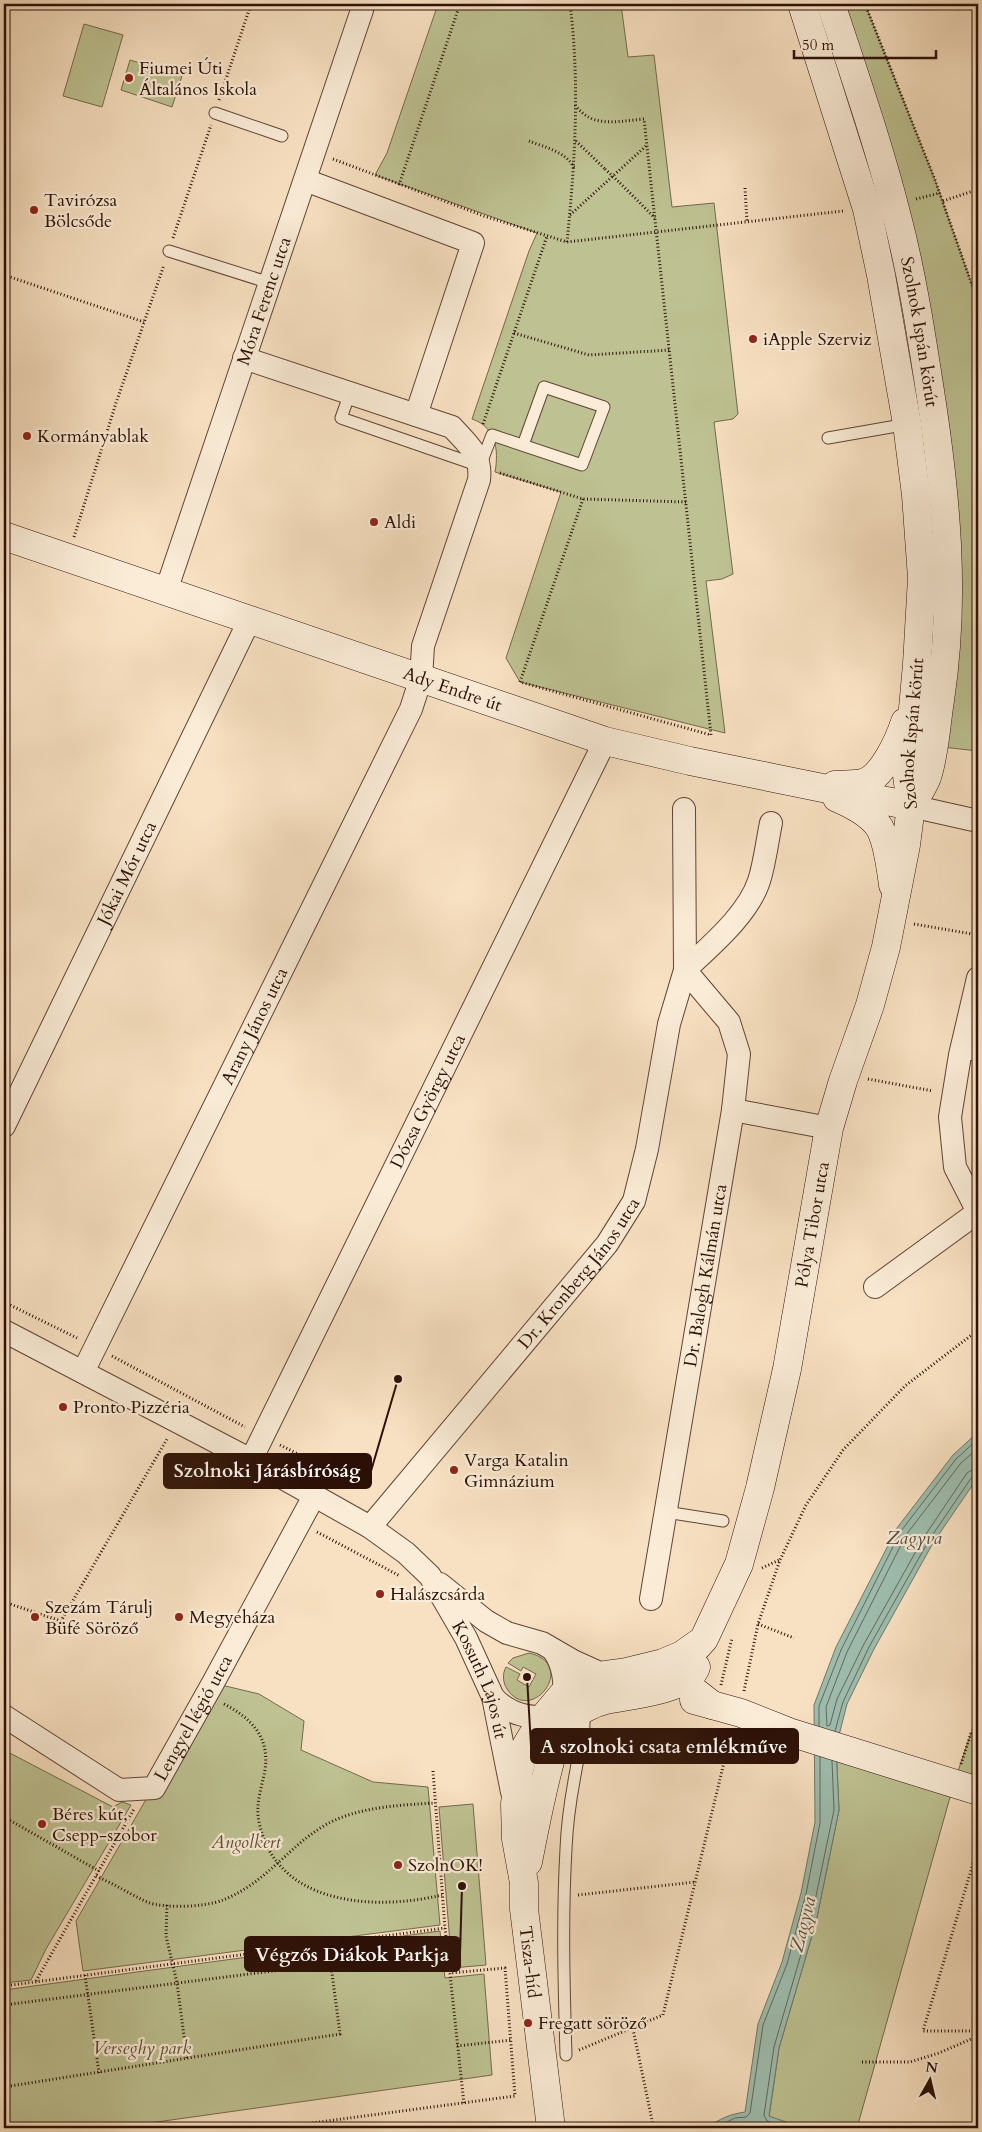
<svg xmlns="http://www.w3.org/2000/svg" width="982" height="2132" font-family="Cardo,serif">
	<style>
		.green { fill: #bec292; stroke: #75694c }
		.water { fill: #9ebeaf; stroke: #70786b }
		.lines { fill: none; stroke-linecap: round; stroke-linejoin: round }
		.shore { stroke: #65675a; stroke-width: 1 }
		.lane-casing { stroke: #5f4435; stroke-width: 13 }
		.street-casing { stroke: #5f4435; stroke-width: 24 }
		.secondary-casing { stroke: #2c1006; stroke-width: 29 }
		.path { stroke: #2c1006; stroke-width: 3; stroke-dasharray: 1 2.5; stroke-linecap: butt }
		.lane { stroke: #faecd7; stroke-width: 11 }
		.street { stroke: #faecd7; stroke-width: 22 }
		.secondary { stroke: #faecd7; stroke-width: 28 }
		.path-bridge { stroke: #2c1006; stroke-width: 3; stroke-dasharray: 1 2.5; stroke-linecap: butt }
		.poi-dot { fill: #8f2418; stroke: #faecd7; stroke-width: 2 }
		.labels { text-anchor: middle; stroke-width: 4.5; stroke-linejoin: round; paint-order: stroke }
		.poi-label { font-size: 18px; fill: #2c1006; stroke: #faecd7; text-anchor: start }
		.street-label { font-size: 18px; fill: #2c1006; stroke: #faecd7 }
		.park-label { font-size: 18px; font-style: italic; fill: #5f4e37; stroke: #faecd7 }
		.water-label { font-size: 19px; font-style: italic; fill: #544d41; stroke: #faecd7 }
		.leader { fill: none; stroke: #2c1006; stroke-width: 2 }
		.callout-dot { fill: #2c1006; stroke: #faecd7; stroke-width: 2 }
		.callout { fill: #2c1006; stroke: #2c1006; stroke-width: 2 }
		.callout-label { font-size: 19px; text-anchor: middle; font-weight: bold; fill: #fff }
	</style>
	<rect width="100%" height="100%" fill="#f8e1c2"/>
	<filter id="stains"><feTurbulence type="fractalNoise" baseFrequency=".004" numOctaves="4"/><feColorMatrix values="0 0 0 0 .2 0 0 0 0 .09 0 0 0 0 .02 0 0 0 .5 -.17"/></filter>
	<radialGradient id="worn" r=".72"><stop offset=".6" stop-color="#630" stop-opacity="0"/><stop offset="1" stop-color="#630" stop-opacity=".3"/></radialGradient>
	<path class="green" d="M 438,4 L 621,4 L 628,57 L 654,55 L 672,207 L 714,203 L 738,414 L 733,419 L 714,422 L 733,574 L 722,579 L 706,581 L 725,733 L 520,682 L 506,658 L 561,492 L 495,472 C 499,450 496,427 472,419 L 529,251 L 537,233 L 375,175 L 387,153 Z
		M 831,4 L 865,4 L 935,180 L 978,302 L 978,751 L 933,746 L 938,707 L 934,419 Z
		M 84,24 L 123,35 L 102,107 L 63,96 Z
		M 130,60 L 182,76 L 172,107 L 121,90 Z
		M 529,1653 C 579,1664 531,1726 507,1689 C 503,1683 502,1674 506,1667 L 520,1674 L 517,1680 L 529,1687 L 536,1674 L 523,1667 L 521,1671 L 508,1663 L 513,1658 Z
		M 213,1683 L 259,1694 L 304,1721 L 301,1750 L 373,1782 L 428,1787 L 440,1925 L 83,1971 L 76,1921 Z
		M 978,1724 L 978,1791 L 954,1783 L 857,2128 L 803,2128 L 769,2117 L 779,2048 L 816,1922 L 839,1810 L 836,1747 L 954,1783 L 971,1733 Z
		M 4,1750 L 113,1807 L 122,1802 L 131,1805 L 46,1949 L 31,1980 L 4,1983 Z
		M 473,1804 L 486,1965 L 452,1968 L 439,1807 Z
		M 440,1931 L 445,1978 L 484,1974 L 492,2075 L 114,2128 L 4,2128 L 4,1990 Z"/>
	<path class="water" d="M 978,1432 L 978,1477 L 933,1543 L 874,1649 L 847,1704 L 836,1747 L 839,1810 L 816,1922 L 779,2048 L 769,2116 L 803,2128 L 707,2128 C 719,2119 730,2114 745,2112 L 758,2024 L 782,1962 L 801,1893 L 815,1822 L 814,1705 L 836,1647 L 897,1528 L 953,1455 Z"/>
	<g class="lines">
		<path class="shore" d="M 978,1448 L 961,1463 L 906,1535 L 847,1652 L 826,1707 L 827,1726 L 830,1725 L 837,1699 L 864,1644 L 924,1537 L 967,1473 L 972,1470 L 978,1469
			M 819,1726 L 819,1706 L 841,1650 L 901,1531 L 956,1459 L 978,1439
			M 835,1731 L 843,1702 L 869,1647 L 929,1540 L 972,1477 L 978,1475
			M 715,2128 L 735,2118 L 746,2117 L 750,2113 L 763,2025 L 787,1964 L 806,1894 L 820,1823 L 820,1757
			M 785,2128 L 767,2121 L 764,2115 L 774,2047 L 811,1920 L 834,1810 L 832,1761"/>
		<g class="lane-casing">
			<path id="lane" d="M 215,113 L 282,136
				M 169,251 L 270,283
				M 350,393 L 341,418 L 480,466 L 492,435 L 582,465 L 604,407 L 544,387 L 523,445
				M 828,438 L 908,424
				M 960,1055 L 978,1054
				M 666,1512 L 723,1521
				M 566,2055 C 564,1987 562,1918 566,1849 C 567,1823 571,1796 576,1770 C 579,1750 587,1729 583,1710"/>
		</g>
		<g class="street-casing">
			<g id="street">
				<path d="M 305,180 L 473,243 L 416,415"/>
				<path id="s1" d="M 166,591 L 362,10"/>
				<path d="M 911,806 L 978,821"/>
				<path d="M 685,970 C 710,946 748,915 759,881 C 765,862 767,842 771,823"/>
				<path d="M 733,1110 L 829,1128"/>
				<path id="s2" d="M 4,1126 L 250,619"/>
				<path d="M 978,1212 L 955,1167 L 950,1117 L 960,1055 L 978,978"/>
				<path d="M 875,1287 L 978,1212"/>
				<path id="s3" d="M 4,1331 L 251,1460 L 370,1527 L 406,1553 L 430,1576 L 466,1638 L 493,1697 L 512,1792"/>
				<path id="s4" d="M 83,1372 L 411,709 L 421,678 L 423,646 L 479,480 C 482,454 468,445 452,427 L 244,358"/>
				<path id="s5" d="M 251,1460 L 605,741"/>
				<path id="s6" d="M 370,1527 L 607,1244 L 634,1201 L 647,1149 L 669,1024 L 685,970 L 684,809"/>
				<path d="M 440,1584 L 486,1621 L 507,1633 L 542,1643 L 573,1661 L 604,1675"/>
				<path id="s7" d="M 651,1599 L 733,1110 L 739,1054 L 729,1022 L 685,970"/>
				<path d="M 493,1697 C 513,1720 539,1717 566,1719 C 564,1695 568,1670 553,1650"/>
				<path id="s8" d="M 4,1716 L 119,1790 L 154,1788 L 213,1683 L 314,1496"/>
			</g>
		</g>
		<g class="secondary-casing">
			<g id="secondary">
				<path id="s9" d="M 831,4 C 854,74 879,145 897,217 C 912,274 921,333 930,391 C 946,494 956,596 940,700 C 936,725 935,753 927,777 C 923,787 916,797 911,806"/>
				<path id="s10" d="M 4,536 L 605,741 L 690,761 L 911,806"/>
				<path d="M 835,785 C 844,784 854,785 863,783 C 883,777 899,740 905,722"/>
				<path d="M 837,798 C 851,804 867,812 877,824 C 887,836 891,870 893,885"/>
				<path d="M 694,1700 L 741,1713 L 789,1732 L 978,1791"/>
				<path id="s11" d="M 712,1705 L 689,1687 L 684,1680 L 686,1659 L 704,1639 L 739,1564 L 760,1488 L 787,1369 L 829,1128 L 843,1081 L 870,1005 L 886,947 L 906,845 L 911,806 L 907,775 L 917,664 L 922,578 L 916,495 L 907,424 L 881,275 L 867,209 L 802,4"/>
				<path d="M 528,1862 C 533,1837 552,1733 568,1719 C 577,1711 594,1703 606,1700 C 628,1695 688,1691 696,1667"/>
				<path d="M 551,2128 L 524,1909 L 524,1883 L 516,1839 L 515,1804 L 519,1770 L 526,1746 L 543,1718 L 564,1693 L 573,1689 L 604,1675 L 626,1672 L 663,1663 L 682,1655 L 699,1643"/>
			</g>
		</g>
		<path class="path" d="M 865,4 L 935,180 L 978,302
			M 219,100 L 251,4
			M 575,105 C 593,129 617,121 644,119 L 711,735 L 520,682 L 583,499
			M 529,141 C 544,147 567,152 574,168
			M 576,141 L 605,169
			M 333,159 L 484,216 L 567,242 L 843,211
			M 620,183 L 655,218
			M 399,185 L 460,4
			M 745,188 L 747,222
			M 916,199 L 940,193
			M 943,201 L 976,190
			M 570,215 L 647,145
			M 173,238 L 211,125
			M 567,242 C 575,163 580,83 570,4
			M 4,275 L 144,322
			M 514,333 L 589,355 L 670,350
			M 483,424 L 547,236
			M 500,473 L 583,499 L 687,502
			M 74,537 L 116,403 L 164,265
			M 914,924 L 978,935
			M 868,1079 L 933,1091
			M 4,1302 L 77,1338
			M 112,1356 L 245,1427
			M 280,1445 L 322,1466 L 317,1474
			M 317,1532 L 400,1576
			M 762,1568 L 779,1560
			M 4,1602 L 61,1621 L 167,1439
			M 758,1624 L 794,1638
			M 721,1685 L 732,1638
			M 744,1691 L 758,1624 L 780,1560 L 806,1505 L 843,1450 L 905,1386 L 978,1330
			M 224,1704 C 251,1718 270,1737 265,1770 C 262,1787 255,1804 259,1822 C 276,1906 375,1911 442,1895
			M 961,1764 L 971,1733 L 978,1724
			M 433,1771 L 445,1928 L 464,2104
			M 4,1817 L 99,1871
			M 978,1847 L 923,2031 L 978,2031
			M 96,1876 C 114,1884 130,1894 147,1902 C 165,1909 205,1907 223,1900 C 238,1894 252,1885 265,1874 C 286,1857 302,1838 327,1824 C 358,1807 400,1805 435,1803
			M 578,1895 L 695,1882
			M 167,1905 L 166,1936 L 177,1983 L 187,2059
			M 85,1975 L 99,2073
			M 36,1981 L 134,1809
			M 4,1986 L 445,1928
			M 4,2005 L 447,1949
			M 633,2029 L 653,2125
			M 457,2046 L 512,2040
			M 579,2050 L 663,2015 L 727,1750 L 729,1733
			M 862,2062 L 910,2062 L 939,2053 L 978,2036
			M 4,2087 L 340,2034 L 328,1943
			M 274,2128 L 515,2096 L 505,1968 L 450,1973"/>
		<use href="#lane" class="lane"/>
		<use href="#street" class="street"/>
		<use href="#secondary" class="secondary"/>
		<path class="path-bridge" d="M 605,169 L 620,183"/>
	</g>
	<g class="poi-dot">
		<circle cx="129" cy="78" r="5"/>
		<circle cx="34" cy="210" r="5"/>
		<circle cx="753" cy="339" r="5"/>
		<circle cx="27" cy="436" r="5"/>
		<circle cx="374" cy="522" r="5"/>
		<circle cx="63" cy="1407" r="5"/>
		<circle cx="454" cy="1470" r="5"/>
		<circle cx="380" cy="1594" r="5"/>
		<circle cx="35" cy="1617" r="5"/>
		<circle cx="179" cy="1617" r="5"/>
		<circle cx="42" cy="1824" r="5"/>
		<circle cx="398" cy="1865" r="5"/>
		<circle cx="528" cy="2023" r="5"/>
	</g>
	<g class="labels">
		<g class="poi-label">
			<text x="139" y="74">Fiumei Úti<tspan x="139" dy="21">Általános Iskola</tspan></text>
			<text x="44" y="206">Tavirózsa<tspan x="44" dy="21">Bölcsőde</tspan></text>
			<text x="763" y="345">iApple Szerviz</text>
			<text x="37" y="442">Kormányablak</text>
			<text x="384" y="528">Aldi</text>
			<text x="73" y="1413">Pronto Pizzéria</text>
			<text x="464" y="1466">Varga Katalin<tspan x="464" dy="21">Gimnázium</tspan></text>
			<text x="390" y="1600">Halászcsárda</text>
			<text x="45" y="1613">Szezám Tárulj<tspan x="45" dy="21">Büfé Söröző</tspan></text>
			<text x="189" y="1623">Megyeháza</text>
			<text x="52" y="1820">Béres kút,<tspan x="52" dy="21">Csepp-szobor</tspan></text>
			<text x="408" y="1871">SzolnOK!</text>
			<text x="538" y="2029">Fregatt söröző</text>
		</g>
		<g class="street-label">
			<text dy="6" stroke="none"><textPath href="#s1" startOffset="306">Móra Ferenc utca</textPath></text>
			<text dy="6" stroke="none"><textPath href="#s9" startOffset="340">Szolnok Ispán körút</textPath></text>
			<text dy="6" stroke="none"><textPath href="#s10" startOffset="474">Ady Endre út</textPath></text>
			<text dy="6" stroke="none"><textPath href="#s11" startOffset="1020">Szolnok Ispán körút</textPath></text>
			<text dy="6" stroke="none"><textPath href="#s2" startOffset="281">Jókai Mór utca</textPath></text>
			<text dy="6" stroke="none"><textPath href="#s4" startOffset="386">Arany János utca</textPath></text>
			<text dy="6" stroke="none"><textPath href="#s5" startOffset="400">Dózsa György utca</textPath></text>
			<text dy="6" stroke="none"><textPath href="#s11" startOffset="516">Pólya Tibor utca</textPath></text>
			<text dy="6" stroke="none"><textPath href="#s6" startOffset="329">Dr. Kronberg János utca</textPath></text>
			<text dy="6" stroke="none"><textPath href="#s7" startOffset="328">Dr. Balogh Kálmán utca</textPath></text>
			<text dy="6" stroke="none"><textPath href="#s3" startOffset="609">Kossuth Lajos út</textPath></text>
			<text dy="6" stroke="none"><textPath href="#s8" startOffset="252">Lengyel légió utca</textPath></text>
			<text transform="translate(530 1962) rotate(83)" y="6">Tisza-híd</text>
		</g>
		<g class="park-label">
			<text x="246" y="1848">Angolkert</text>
			<text x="142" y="2054">Verseghy park</text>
		</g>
		<g class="water-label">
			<text x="914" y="1544">Zagyva</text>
			<text transform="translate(802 1924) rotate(-76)" y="7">Zagyva</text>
		</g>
	</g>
	<path class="leader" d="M398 1379L371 1471M527 1677L531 1746M462 1886L460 1954"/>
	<g class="callout-dot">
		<circle cx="398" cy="1379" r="5"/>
		<circle cx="527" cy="1677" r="5"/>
		<circle cx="462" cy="1886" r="5"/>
	</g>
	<g class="callout">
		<rect x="164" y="1454" width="207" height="34" rx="5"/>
		<rect x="531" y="1729" width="267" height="34" rx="5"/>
		<rect x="245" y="1937" width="215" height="34" rx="5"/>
	</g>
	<g class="callout-label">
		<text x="267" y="1477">Szolnoki Járásbíróság</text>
		<text x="664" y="1753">A szolnoki csata emlékműve</text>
		<text x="352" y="1961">Végzős Diákok Parkja</text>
	</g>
	<rect width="982" height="2132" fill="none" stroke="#f8e1c2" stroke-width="20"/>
	<rect x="5" y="5" width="972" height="2122" fill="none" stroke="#2c1006" stroke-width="2.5"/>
	<rect x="10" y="10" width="962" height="2112" fill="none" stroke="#2c1006"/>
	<g transform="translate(930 2080) rotate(8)" stroke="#faecd7" stroke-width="4" paint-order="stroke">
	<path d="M0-4L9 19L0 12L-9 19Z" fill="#2c1006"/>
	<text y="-8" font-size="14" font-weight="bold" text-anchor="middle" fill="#2c1006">N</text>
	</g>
	<path d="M794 50v8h142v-8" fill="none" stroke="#2c1006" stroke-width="2.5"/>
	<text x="802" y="50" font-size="15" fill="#2c1006" stroke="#faecd7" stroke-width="4" paint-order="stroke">50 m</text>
	<rect width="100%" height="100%" filter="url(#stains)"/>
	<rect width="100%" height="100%" fill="url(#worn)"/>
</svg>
